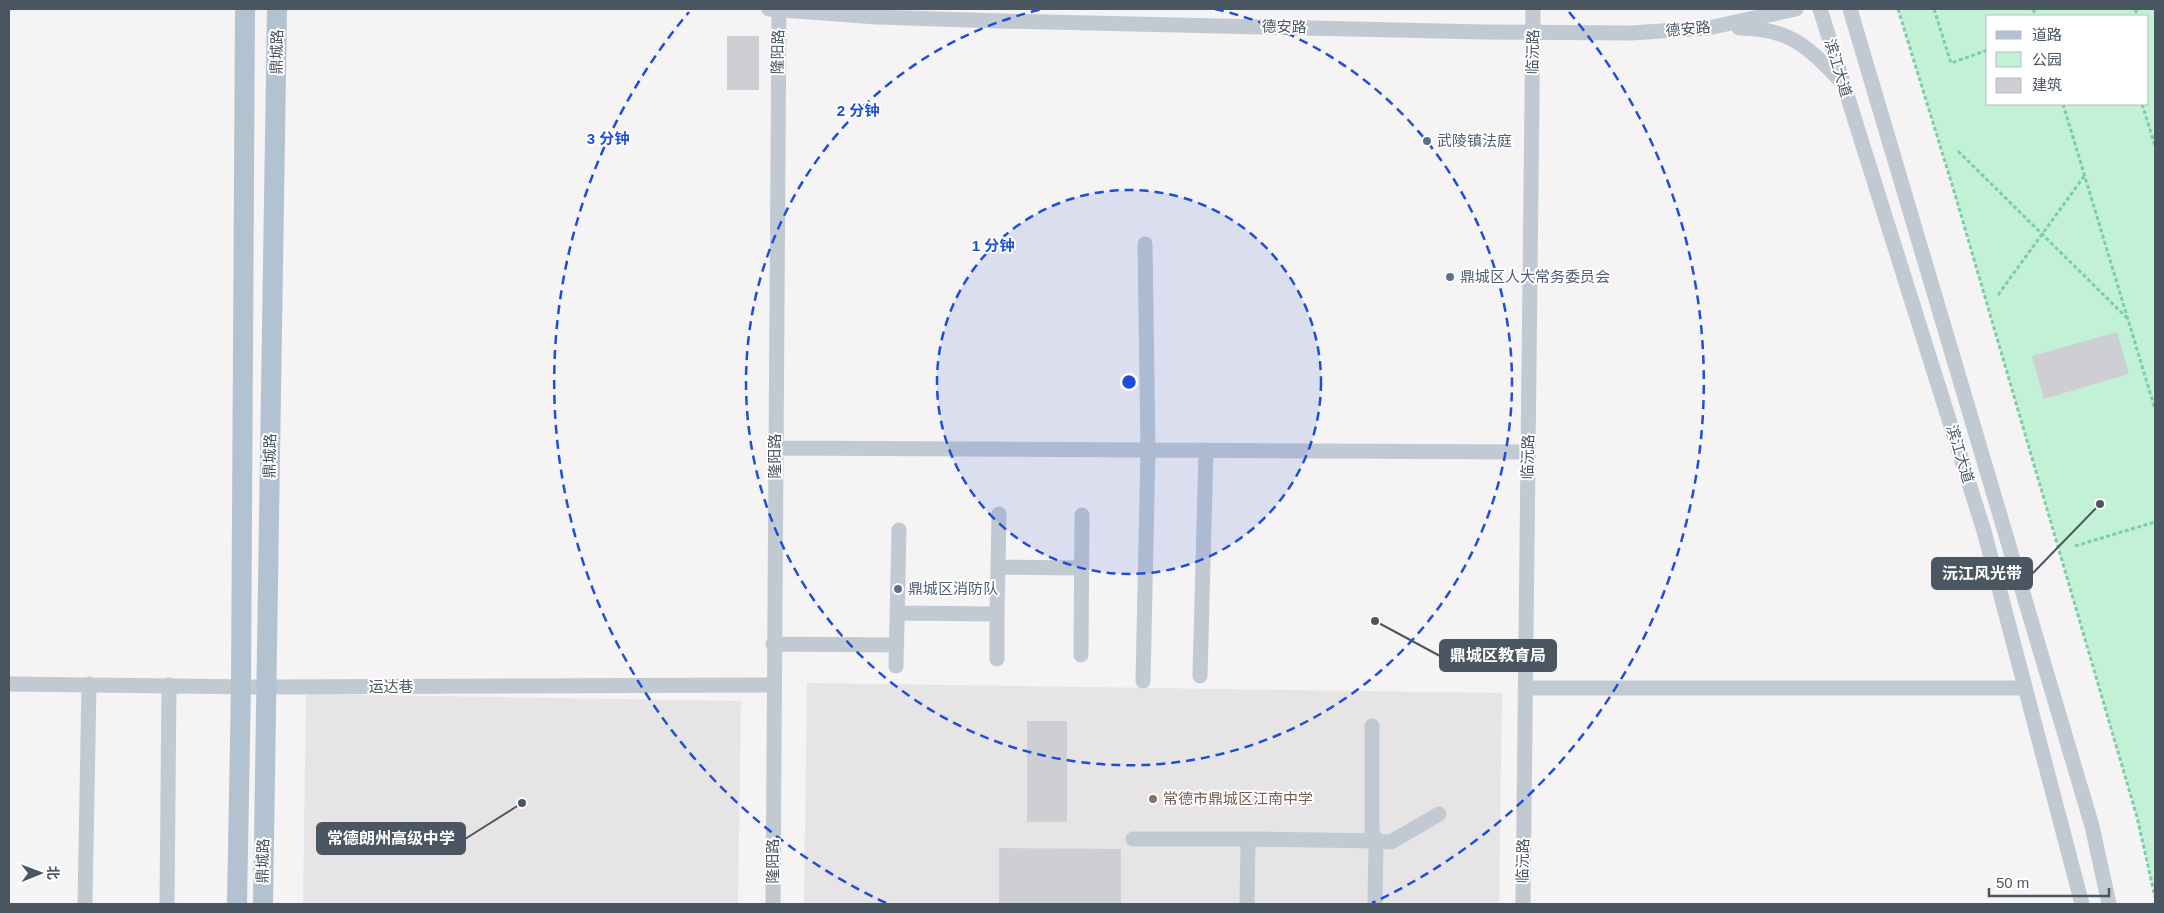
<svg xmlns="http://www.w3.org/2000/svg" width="2164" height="913" font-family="Helvetica,'Noto Sans SC',sans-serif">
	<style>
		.education { fill: #e6e4e5 }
		.green { fill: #c3f1d5; fill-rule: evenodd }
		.building { fill: #cdcfd5 }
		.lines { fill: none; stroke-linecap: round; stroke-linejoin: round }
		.path { stroke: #7ad0a6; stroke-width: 3; stroke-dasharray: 4 2.5; stroke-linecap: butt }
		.minor { stroke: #c1cad2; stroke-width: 15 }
		.major { stroke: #b3c2d1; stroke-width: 20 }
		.ring { fill: none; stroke: #1d4ed8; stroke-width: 2.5; stroke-dasharray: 9 6 }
		.service-dot { fill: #5c6f8a; stroke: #fff; stroke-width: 2 }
		.education-dot { fill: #8d6e63; stroke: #fff; stroke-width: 2 }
		.labels { text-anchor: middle; stroke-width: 4; stroke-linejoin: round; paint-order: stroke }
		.street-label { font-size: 15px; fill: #4a5661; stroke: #fff }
		.service-label { font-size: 15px; fill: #4e5e75; stroke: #fff; text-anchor: start }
		.education-label { font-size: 15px; fill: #785e54; stroke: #fff; text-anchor: start }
		.centre { fill: #1d4ed8; stroke: #fff; stroke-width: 2.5 }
		.ring-label { font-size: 15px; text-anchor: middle; font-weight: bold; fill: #1d4ed8; stroke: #fff; stroke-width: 4; stroke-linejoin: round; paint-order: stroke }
		.leader { fill: none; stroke: #4a5661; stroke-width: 2 }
		.callout-dot { fill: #4a5661; stroke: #fff; stroke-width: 2 }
		.callout { fill: #4a5661; stroke: #4a5661; stroke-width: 2 }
		.callout-label { font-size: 16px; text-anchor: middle; font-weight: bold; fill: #fff }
	</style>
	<rect width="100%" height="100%" fill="#f5f3f3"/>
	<path class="education" d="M 807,683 L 1502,693 L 1499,904 L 804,904 Z
		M 306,694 L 741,701 L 738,904 L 303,904 Z"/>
	<path class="green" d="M 1898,9 L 2155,9 L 2155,897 L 2137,817 L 1954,191 ZM 1988,16 L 2148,16 L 2148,104 L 1988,104 Z"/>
	<path class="building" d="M 727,36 L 759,36 L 759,90 L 727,90 Z
		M 2117,332 L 2129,374 L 2044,399 L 2032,356 Z
		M 1027,721 L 1067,721 L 1067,822 L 1027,822 Z
		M 999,848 L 1121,849 L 1121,904 L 999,904 Z"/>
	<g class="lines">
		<path class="path" d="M 1898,9 L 1954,191 L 2137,817 L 2155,897
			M 1934,9 L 1951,63 L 1988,50
			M 2033,9 L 2036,16
			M 2136,9 L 2136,16
			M 2063,104 L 2155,409
			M 2142,104 L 2155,146
			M 1958,151 L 2128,319
			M 1998,295 L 2085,175
			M 2075,546 L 2155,522"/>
		<path class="minor" d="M 769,9 L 877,17 L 1001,21 L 1484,32 L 1631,33 L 1708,28 L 1796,9
			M 1820,9 L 1984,531 L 2082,904
			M 1850,9 L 2092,826 L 2109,904
			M 1739,28 C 1787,28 1807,45 1839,79
			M 775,448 L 1528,452
			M 998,567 L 999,514
			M 898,613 L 997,614 L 998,567 L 1081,568
			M 773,644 L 897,645
			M 1081,655 L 1082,515
			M 997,659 L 997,614
			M 896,666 L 899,530
			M 1200,676 L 1206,450
			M 1143,681 L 1148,450 L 1145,244
			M 9,684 L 266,687 L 773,685
			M 1525,688 L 2025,688
			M 1372,726 L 1372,831 L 1376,841 L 1391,842 L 1439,814
			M 1133,839 L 1248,839
			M 85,904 L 89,684
			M 167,904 L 169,685
			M 773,904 L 779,9
			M 1247,904 L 1248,839 L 1376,841 L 1375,904
			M 1523,904 L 1533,9"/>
		<path class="major" d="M 237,904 L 241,686 L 245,9
			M 263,904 L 277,9"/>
	</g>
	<circle cx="1129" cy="382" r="192" fill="#1d4ed8" fill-opacity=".12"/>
	<g class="ring">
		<circle cx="1129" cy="382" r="192"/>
		<path d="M1215 9A383 383 0 1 1 1043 9"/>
		<path d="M886 903A575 575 0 0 1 689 12M1569 12A575 575 0 0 1 1372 903"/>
	</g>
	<g class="service-dot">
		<circle cx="1427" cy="141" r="5"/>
		<circle cx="1450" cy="277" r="5"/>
		<circle cx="898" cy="589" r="5"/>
	</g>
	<circle class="education-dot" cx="1153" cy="799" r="5"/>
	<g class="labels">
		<g class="street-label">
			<text transform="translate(1284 27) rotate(1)" y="5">德安路</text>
			<text transform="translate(1688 29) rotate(-5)" y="5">德安路</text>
			<text transform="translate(277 52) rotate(-89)" y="5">鼎城路</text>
			<text transform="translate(778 52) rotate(-89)" y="5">隆阳路</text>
			<text transform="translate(1533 52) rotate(-89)" y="5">临沅路</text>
			<text transform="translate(1838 68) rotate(73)" y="5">滨江大道</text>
			<text transform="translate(1960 454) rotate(73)" y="5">滨江大道</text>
			<text transform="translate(270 456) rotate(-89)" y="5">鼎城路</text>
			<text transform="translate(775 456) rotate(-90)" y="5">隆阳路</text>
			<text transform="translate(1528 457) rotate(-89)" y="5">临沅路</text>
			<text x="391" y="692">运达巷</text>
			<text transform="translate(263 861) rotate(-89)" y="5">鼎城路</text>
			<text transform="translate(773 861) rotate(-90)" y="5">隆阳路</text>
			<text transform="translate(1523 861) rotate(-89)" y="5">临沅路</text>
		</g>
		<g class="service-label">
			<text x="1437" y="146">武陵镇法庭</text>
			<text x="1460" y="282">鼎城区人大常务委员会</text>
			<text x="908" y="594">鼎城区消防队</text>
		</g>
		<g class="education-label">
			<text x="1163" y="804">常德市鼎城区江南中学</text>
		</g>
	</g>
	<circle cx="1129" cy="382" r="8" class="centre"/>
	<g class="ring-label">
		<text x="858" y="116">2 分钟</text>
		<text x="608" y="144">3 分钟</text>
		<text x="993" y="251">1 分钟</text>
	</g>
	<path class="leader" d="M2100 504L2032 574M1375 621L1440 656M522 803L465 839"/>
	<g class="callout-dot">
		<circle cx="2100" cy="504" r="5"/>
		<circle cx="1375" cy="621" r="5"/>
		<circle cx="522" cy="803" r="5"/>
	</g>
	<g class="callout">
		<rect x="1932" y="558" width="100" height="31" rx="5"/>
		<rect x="1440" y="640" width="116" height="31" rx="5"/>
		<rect x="317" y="823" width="148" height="31" rx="5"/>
	</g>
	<g class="callout-label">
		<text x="1982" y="579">沅江风光带</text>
		<text x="1498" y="661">鼎城区教育局</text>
		<text x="391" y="844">常德朗州高级中学</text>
	</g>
	<rect width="2164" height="913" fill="none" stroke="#4a5661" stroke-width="20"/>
	<rect x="1986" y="15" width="162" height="90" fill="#ffffff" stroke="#b7bbc0"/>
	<rect x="1996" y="31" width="25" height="8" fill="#b3c2d1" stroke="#b7bbc0"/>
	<text x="2032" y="40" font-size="15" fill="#4a5661">道路</text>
	<rect x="1996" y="52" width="25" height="15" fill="#c3f1d5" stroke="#b7bbc0"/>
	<text x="2032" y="65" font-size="15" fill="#4a5661">公园</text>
	<rect x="1996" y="78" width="25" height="15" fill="#cdcfd5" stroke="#b7bbc0"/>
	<text x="2032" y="90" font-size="15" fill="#4a5661">建筑</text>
	<g transform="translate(40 873) rotate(89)" stroke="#ffffff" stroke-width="4" paint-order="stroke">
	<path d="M0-4L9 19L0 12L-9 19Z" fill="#4a5661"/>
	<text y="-8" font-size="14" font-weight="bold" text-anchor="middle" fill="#4a5661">北</text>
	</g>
	<path d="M1989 888v8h120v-8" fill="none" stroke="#4a5661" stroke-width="2.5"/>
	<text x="1996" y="888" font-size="15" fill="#4a5661" stroke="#ffffff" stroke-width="4" paint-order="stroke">50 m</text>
</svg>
